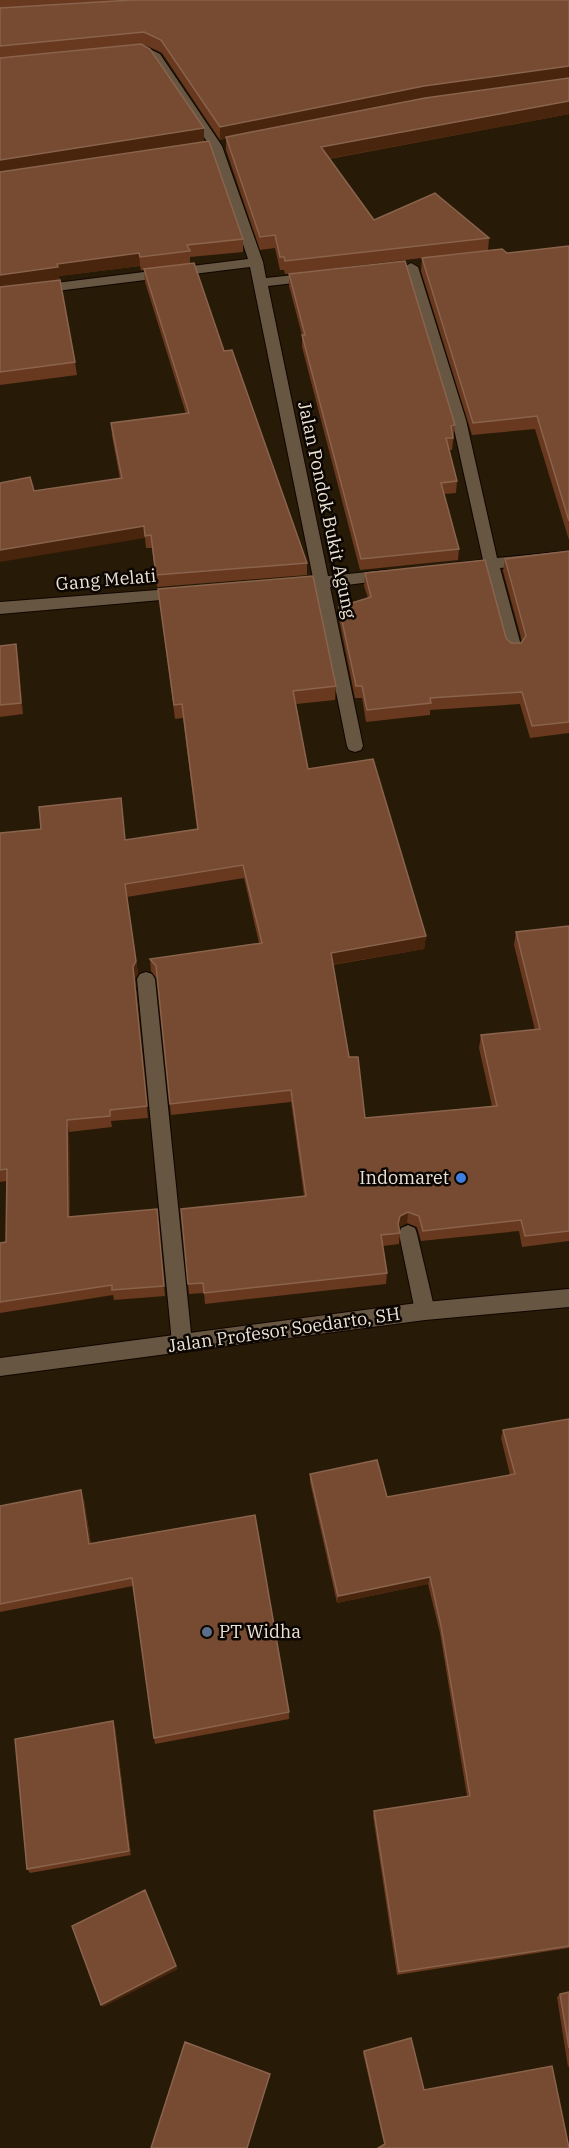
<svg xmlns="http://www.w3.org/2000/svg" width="569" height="2148" font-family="'IBM Plex Serif',serif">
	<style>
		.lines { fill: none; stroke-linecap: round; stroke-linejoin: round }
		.lane-casing { stroke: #100500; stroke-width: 2 }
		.street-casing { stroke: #100500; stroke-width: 2 }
		.secondary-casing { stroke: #100500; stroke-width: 2 }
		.lane { fill: #675742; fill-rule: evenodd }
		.street { fill: #675742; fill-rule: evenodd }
		.secondary { fill: #675742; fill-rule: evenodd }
		.wall { fill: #68391e }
		.shaded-wall { fill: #48250c }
		.building { fill: #764b32; stroke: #89634c; stroke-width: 1.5 }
		.shop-dot { fill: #3f7fe0; stroke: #0c0602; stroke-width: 2 }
		.service-dot { fill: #5c6f8a; stroke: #0c0602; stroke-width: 2 }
		.labels { text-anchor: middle; stroke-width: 5; stroke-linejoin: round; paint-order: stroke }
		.street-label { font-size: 18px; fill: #ece3d7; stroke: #0c0602 }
		.poi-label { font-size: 18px; fill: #ece3d7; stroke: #0c0602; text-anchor: end }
	</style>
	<rect width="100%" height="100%" fill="#271a07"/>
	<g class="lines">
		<g class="lane-casing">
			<path id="lane" d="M 408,1225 L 415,1228 L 417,1234 L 435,1311 L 432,1317 L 425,1320 L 418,1317 L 415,1311 L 399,1234 L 401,1228 Z"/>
		</g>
		<g class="street-casing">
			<path id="street" d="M 133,47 L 148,48 L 160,54 L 222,146 L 263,262 L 266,278 L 312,273 L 319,277 L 312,281 L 268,286 L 328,576 L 387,570 L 392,571 L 395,575 L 392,579 L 387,580 L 330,587 L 363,746 L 361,750 L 355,752 L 349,750 L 347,746 L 315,588 L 308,587 L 305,583 L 308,579 L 313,578 L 250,267 L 0,298 L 0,290 L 248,259 L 210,146 L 152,60 L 142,55 L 129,54 L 129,48 Z
				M 411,263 L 418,267 L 466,420 L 497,558 L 569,551 L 569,561 L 500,568 L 522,649 L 519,653 L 509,653 L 506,649 L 485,570 L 457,571 L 454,567 L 457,563 L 483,560 L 452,420 L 404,267 Z
				M 184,588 L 189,589 L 192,593 L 189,597 L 184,598 L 0,614 L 0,602 Z
				M 146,972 L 152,974 L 155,979 L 192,1343 L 189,1349 L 182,1352 L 175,1349 L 172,1343 L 137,979 L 140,974 Z"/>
		</g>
		<g class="secondary-casing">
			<path id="secondary" d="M 569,1289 L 569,1307 L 425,1320 L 0,1376 L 0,1358 L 425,1302 Z"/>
		</g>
		<use href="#lane" class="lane"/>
		<use href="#street" class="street"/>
		<use href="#secondary" class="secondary"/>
	</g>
	<path class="wall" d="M 0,0 L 569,0 L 569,114 L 329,159 L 374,220 L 489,238 L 488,251 L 507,253 L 569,246 L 569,540 L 535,429 L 472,435 L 421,271 L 422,258 L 285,274 L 284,270 L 280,270 L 275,248 L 260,250 L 226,150 L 226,138 L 220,140 L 162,53 L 145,45 L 142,45 L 204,128 L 204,141 L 243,239 L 243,252 L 190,257 L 190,264 L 307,563 L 307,575 L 157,587 L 152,548 L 146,548 L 145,538 L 34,491 L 120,479 L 112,436 L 111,423 L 186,414 L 145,282 L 144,270 L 141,270 L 140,266 L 59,276 L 75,362 L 77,375 L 0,385 Z
		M 289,274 L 455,425 L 452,450 L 449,450 L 457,481 L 456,493 L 444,494 L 459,549 L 458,560 L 360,570 L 302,347 L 302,335 L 289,286 Z
		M 569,551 L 569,733 L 530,738 L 520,704 L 430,710 L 430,715 L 366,722 L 362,698 L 355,698 L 339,619 L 339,607 L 368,598 L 364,586 L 365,573 L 506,638 L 511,643 L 521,643 L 522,641 L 503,571 L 505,559 Z
		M 158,589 L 336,686 L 335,700 L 296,704 L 308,769 L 426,936 L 424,949 L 333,965 L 349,1057 L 365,1118 L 492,1106 L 479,1048 L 481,1035 L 535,1030 L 514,945 L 516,932 L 569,926 L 569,1241 L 522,1247 L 519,1231 L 421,1241 L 417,1227 L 407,1223 L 399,1227 L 400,1233 L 399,1244 L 383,1246 L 387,1273 L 386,1284 L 205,1304 L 204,1293 L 189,1294 L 188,1284 L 304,1196 L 291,1102 L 171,1115 L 157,979 L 151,971 L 150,959 L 259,943 L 244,878 L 127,897 L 138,973 L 135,979 L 148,1118 L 111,1121 L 112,1127 L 69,1132 L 70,1217 L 157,1209 L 165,1296 L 114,1300 L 113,1295 L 0,1313 L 0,1243 L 6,1242 L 7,1181 L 0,1182 L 0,833 L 125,840 L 197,829 L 183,718 L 175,719 Z
		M 0,646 L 18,656 L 23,714 L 0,717 Z
		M 569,1419 L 569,1948 L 397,1975 L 373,1816 L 374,1811 L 467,1796 L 440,1633 L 428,1584 L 337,1603 L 310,1482 L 310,1474 L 387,1497 L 510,1475 L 501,1438 L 503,1430 Z
		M 84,1499 L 91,1543 L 255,1515 L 289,1712 L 289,1719 L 155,1744 L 154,1738 L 133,1586 L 0,1612 L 0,1506 Z
		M 115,1726 L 131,1855 L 30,1873 L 27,1869 Z
		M 569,1992 L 569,2066 L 568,2067 L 557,1997 L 560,1994 Z
		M 364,2051 L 424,2090 L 569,2148 L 384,2144 L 363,2053 Z"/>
	<path class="shaded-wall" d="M 569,66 L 569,79 L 424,99 L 220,140 L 220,127 L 424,86 Z
		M 569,101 L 569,114 L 321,160 L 321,147 Z
		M 204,128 L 204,141 L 0,174 L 0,160 Z
		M 139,253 L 140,266 L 59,276 L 59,280 L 0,288 L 0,275 L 57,264 Z
		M 144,526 L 145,538 L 0,562 L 0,550 Z
		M 16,644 L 18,656 L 23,714 L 21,703 Z
		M 426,936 L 424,949 L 330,965 L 331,953 Z
		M 136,961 L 138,973 L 135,979 L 148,1118 L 133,967 Z
		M 67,1120 L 69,1132 L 70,1228 L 68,1217 Z
		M 408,1212 L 407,1223 L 399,1227 L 397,1234 L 400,1216 Z
		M 81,1490 L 84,1499 L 92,1552 L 89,1544 Z
		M 430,1577 L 428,1584 L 337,1603 L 338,1596 Z
		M 113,1721 L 115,1726 L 131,1855 L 129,1851 Z
		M 145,1890 L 178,1969 L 103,2007 L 101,2005 Z
		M 270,2074 L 248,2148 L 247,2148 Z"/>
	<path class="building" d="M 132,0 L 569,0 L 569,66 L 424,86 L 220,127 L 161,40 L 144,32 L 0,46 L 0,8 Z
		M 141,44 L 150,49 L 204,128 L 0,160 L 0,58 Z
		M 569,78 L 569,101 L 321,147 L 374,220 L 435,193 L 489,238 L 285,261 L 284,257 L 280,257 L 275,235 L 260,237 L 226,137 L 425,98 Z
		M 209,141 L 243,239 L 187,245 L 190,251 L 140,257 L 139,253 L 57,264 L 58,267 L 0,275 L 0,172 Z
		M 569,246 L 569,521 L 537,416 L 473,423 L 422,258 L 502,249 L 507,253 Z
		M 405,261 L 455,425 L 451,426 L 453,438 L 446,438 L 457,481 L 441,483 L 459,549 L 361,559 L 302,335 L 305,335 L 289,274 Z
		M 194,263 L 224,351 L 232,350 L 307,563 L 156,575 L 151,535 L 145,536 L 144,526 L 0,550 L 0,483 L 30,477 L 34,491 L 122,478 L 111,423 L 189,413 L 144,269 Z
		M 60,280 L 75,362 L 0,372 L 0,287 Z
		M 569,551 L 569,722 L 532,726 L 522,692 L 430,698 L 431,703 L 367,710 L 362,686 L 356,686 L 339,607 L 371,597 L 365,573 L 485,560 L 506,638 L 511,643 L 521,643 L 526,636 L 505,559 Z
		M 313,576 L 336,686 L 293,691 L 308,769 L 373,759 L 426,936 L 331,953 L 349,1057 L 358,1057 L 365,1118 L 497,1106 L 481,1035 L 540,1029 L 516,932 L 569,926 L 569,1231 L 525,1236 L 521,1220 L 423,1231 L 419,1216 L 408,1212 L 400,1216 L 398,1224 L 400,1233 L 381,1235 L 387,1273 L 204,1293 L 203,1283 L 188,1284 L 181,1209 L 306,1196 L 291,1090 L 170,1104 L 156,966 L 150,959 L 262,943 L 243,865 L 125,884 L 136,961 L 133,967 L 147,1106 L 110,1110 L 110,1116 L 67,1120 L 68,1217 L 157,1209 L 164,1286 L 112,1290 L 112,1285 L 0,1302 L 0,1243 L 6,1242 L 7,1169 L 0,1170 L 0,833 L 41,829 L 39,807 L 121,798 L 125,840 L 198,829 L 182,704 L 174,705 L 158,589 Z
		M 16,644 L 21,703 L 0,705 L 0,646 Z
		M 569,1419 L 569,1946 L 399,1972 L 374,1811 L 470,1796 L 441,1626 L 430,1577 L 338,1596 L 310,1474 L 377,1460 L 387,1497 L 515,1474 L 503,1430 Z
		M 81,1490 L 89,1544 L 255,1515 L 289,1712 L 154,1738 L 132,1578 L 0,1604 L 0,1506 Z
		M 113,1721 L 129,1851 L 27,1869 L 15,1739 Z
		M 145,1890 L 176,1966 L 101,2005 L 72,1926 Z
		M 569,1992 L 569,2048 L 560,1994 Z
		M 411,2038 L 424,2090 L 552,2066 L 569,2148 L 378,2148 L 385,2144 L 364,2051 Z
		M 185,2042 L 270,2074 L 247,2148 L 151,2148 Z"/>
	<circle class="shop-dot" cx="461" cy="1178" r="6"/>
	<circle class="service-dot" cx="207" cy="1632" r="6"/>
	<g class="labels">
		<g class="street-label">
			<text transform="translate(327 510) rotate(78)" y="6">Jalan Pondok Bukit Agung</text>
			<text transform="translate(106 580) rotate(-5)" y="6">Gang Melati</text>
			<text transform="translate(284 1330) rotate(-8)" y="6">Jalan Profesor Soedarto, SH</text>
		</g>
		<g class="poi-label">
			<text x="449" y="1184">Indomaret</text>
			<text x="219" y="1638" text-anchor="start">PT Widha</text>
		</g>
	</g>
</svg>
